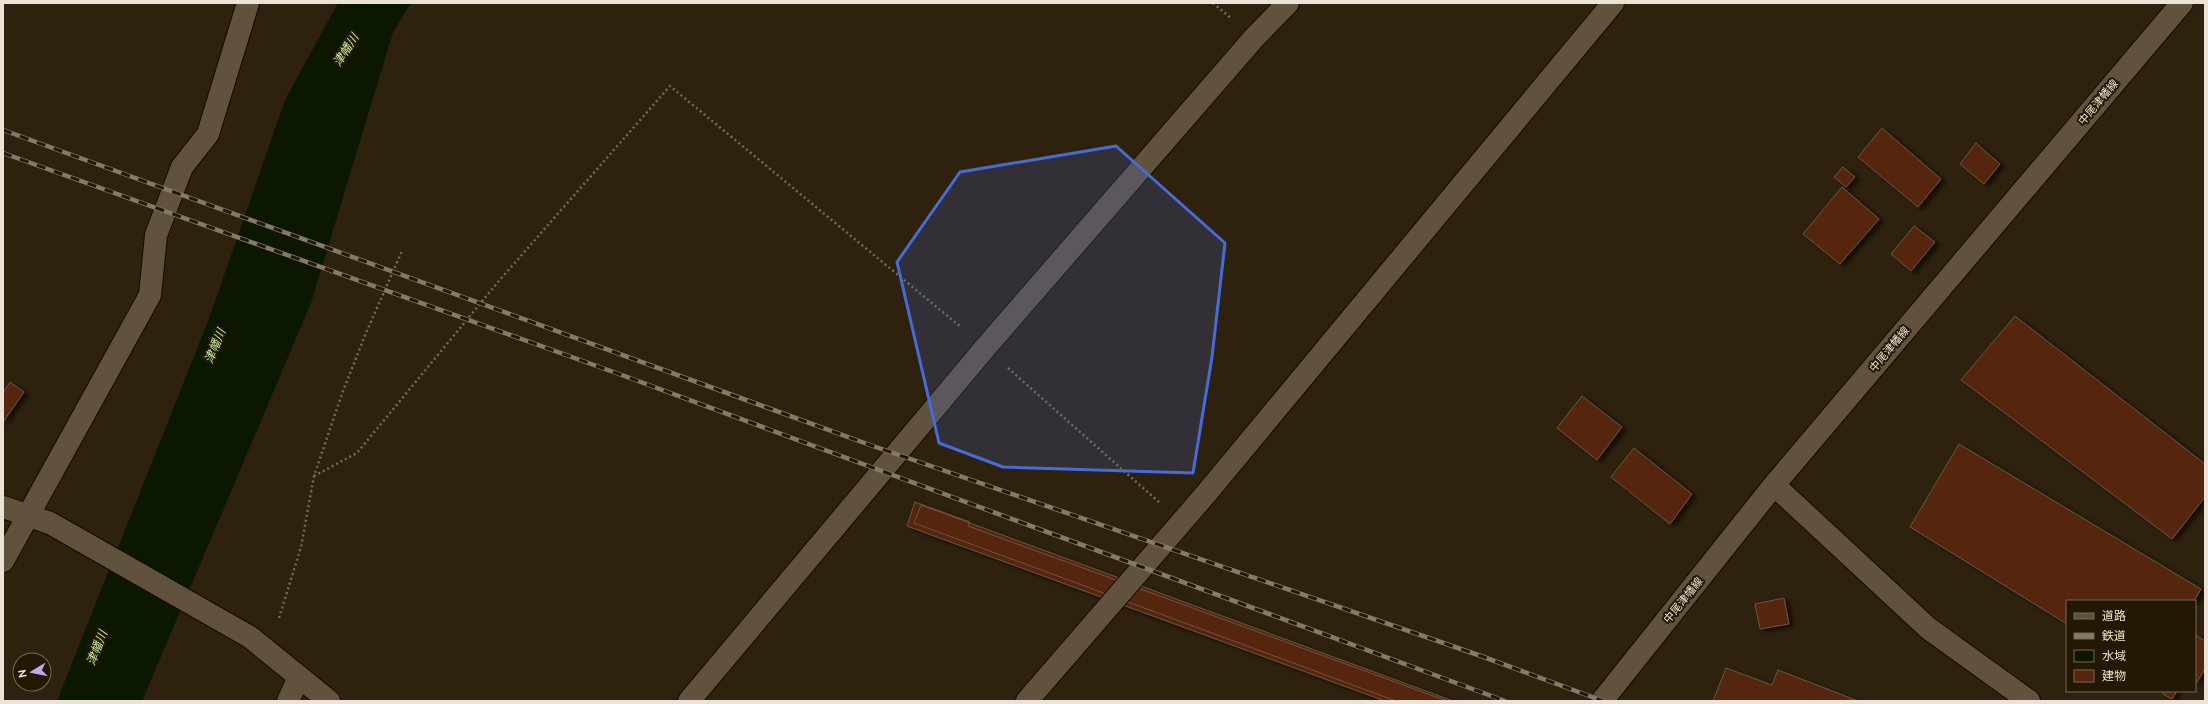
<svg xmlns="http://www.w3.org/2000/svg" width="2208" height="704" font-family="Ubuntu,'Noto Sans JP',sans-serif">
	<style>
		.water { fill: #0c1701 }
		.building { fill: #552609; stroke: #6c5448; filter: url(#shadow) }
		.lines { fill: none; stroke-linecap: round; stroke-linejoin: round }
		.street-casing { stroke: #160a00; stroke-width: 24 }
		.secondary-casing { stroke: #160a00; stroke-width: 24 }
		.path { stroke: #766b5b; stroke-width: 2.5; stroke-dasharray: 2 3; stroke-linecap: butt }
		.street { stroke: #61523e; stroke-width: 22 }
		.secondary { stroke: #61523e; stroke-width: 22 }
		.rail-casing { stroke: #857a6a; stroke-width: 4.5 }
		.rail { stroke: #241805; stroke-width: 3; stroke-dasharray: 9; stroke-linecap: butt }
		.marked { fill: #466cd8; fill-opacity: 0.2; stroke: #466cd8; stroke-width: 3; stroke-linejoin: round }
		.labels { text-anchor: middle; stroke-width: 4; stroke-linejoin: round; paint-order: stroke }
		.street-label { font-size: 11px; fill: #ece3d7; stroke: #241805 }
		.water-label { font-size: 12px; font-style: italic; fill: #c2ea9c; stroke: #241805 }
	</style>
	<defs>
		<filter id="shadow"><feDropShadow dx="4.5" dy="2.5" stdDeviation="2" flood-color="#0009"/></filter>
	</defs>
	<rect width="100%" height="100%" fill="#2e210e"/>
	<path class="water" d="M 338,3 L 411,3 L 393,32 L 311,303 L 142,701 L 57,701 L 210,316 L 285,100 Z"/>
	<path class="building" d="M 1882,128 L 1941,179 L 1918,207 L 1858,157 Z
		M 1976,143 L 2000,164 L 1984,184 L 1960,164 Z
		M 1843,167 L 1855,177 L 1846,187 L 1834,177 Z
		M 1842,187 L 1879,219 L 1840,264 L 1803,234 Z
		M 1914,226 L 1935,242 L 1911,271 L 1891,254 Z
		M 2015,316 L 2205,464 L 2205,497 L 2172,539 L 1961,380 Z
		M 10,382 L 24,392 L 3,422 L 3,393 Z
		M 1582,396 L 1622,427 L 1597,460 L 1557,428 Z
		M 1959,444 L 2201,589 L 2194,601 L 2067,601 L 2067,624 L 1910,527 Z
		M 1634,448 L 1692,494 L 1670,524 L 1611,477 Z
		M 915,502 L 970,522 L 968,526 L 1447,701 L 1385,701 L 907,526 Z
		M 921,505 L 1453,701 L 1396,701 L 914,523 Z
		M 1784,598 L 1789,624 L 1760,629 L 1755,604 Z
		M 2195,635 L 2205,641 L 2205,669 L 2195,685 Z
		M 1726,668 L 1772,685 L 1778,670 L 1858,701 L 1713,701 Z
		M 2165,691 L 2177,691 L 2172,699 L 2163,694 Z"/>
	<g class="lines">
		<g class="street-casing">
			<path id="street" d="M 3,561 L 150,295 L 156,235 L 182,167 L 208,134 L 248,3
				M 288,701 L 299,677
				M 689,701 L 985,348 L 1254,38 L 1288,3
				M 1027,701 L 1205,495 L 1613,3"/>
		</g>
		<g class="secondary-casing">
			<path id="secondary" d="M 1774,485 L 1928,628 L 2029,701
				M 3,507 L 50,523 L 250,637 L 329,701
				M 1602,701 L 1774,485 L 2182,3"/>
		</g>
		<path class="path" d="M 1213,3 L 1232,19
			M 1008,368 L 1160,503
			M 314,476 L 357,453 L 498,282 L 670,86 L 962,328
			M 279,618 L 301,547 L 314,476 L 343,391 L 366,333 L 402,251"/>
		<use href="#street" class="street"/>
		<use href="#secondary" class="secondary"/>
		<g class="rail-casing">
			<path id="rail" d="M 3,130 L 870,445 L 1481,656 L 1603,701
				M 3,153 L 619,374 L 1505,701"/>
		</g>
		<use href="#rail" class="rail"/>
	</g>
	<path class="marked" d="M 1116,146 L 1225,243 L 1212,357 L 1193,473 L 1003,467 L 939,443 L 897,262 L 960,172 Z"/>
	<g class="labels">
		<g class="street-label">
			<text transform="translate(2098 102) rotate(-50)" y="4">中尾津幡線</text>
			<text transform="translate(1889 349) rotate(-50)" y="4">中尾津幡線</text>
			<text transform="translate(1683 600) rotate(-51)" y="4">中尾津幡線</text>
		</g>
		<g class="water-label">
			<text transform="translate(346 50) rotate(-57)" y="4">津幡川</text>
			<text transform="translate(215 346) rotate(-68)" y="4">津幡川</text>
			<text transform="translate(97 648) rotate(-69)" y="4">津幡川</text>
		</g>
	</g>
	<rect width="2208" height="704" fill="none" stroke="#ece3d7" stroke-width="8"/>
	<rect x="2066" y="600" width="130" height="92" fill="#241805" stroke="#746959"/>
	<rect x="2074" y="613" width="20" height="6" fill="#61523e" stroke="#746959"/>
	<text x="2102" y="620" font-size="12" fill="#ece3d7">道路</text>
	<rect x="2074" y="633" width="20" height="6" fill="#857a6a" stroke="#746959"/>
	<text x="2102" y="640" font-size="12" fill="#ece3d7">鉄道</text>
	<rect x="2074" y="650" width="20" height="12" fill="#0c1701" stroke="#746959"/>
	<text x="2102" y="660" font-size="12" fill="#ece3d7">水域</text>
	<rect x="2074" y="670" width="20" height="12" fill="#552609" stroke="#746959"/>
	<text x="2102" y="680" font-size="12" fill="#ece3d7">建物</text>
	<g transform="translate(32 672) rotate(260)"><circle r="19" fill="#241805" stroke="#746959"/>
	<path d="M0-3L7 15L0 10L-7 15Z" fill="#bfa8f4"/>
	<text y="-6" font-size="11" font-weight="bold" text-anchor="middle" fill="#ece3d7">N</text>
	</g>
</svg>
